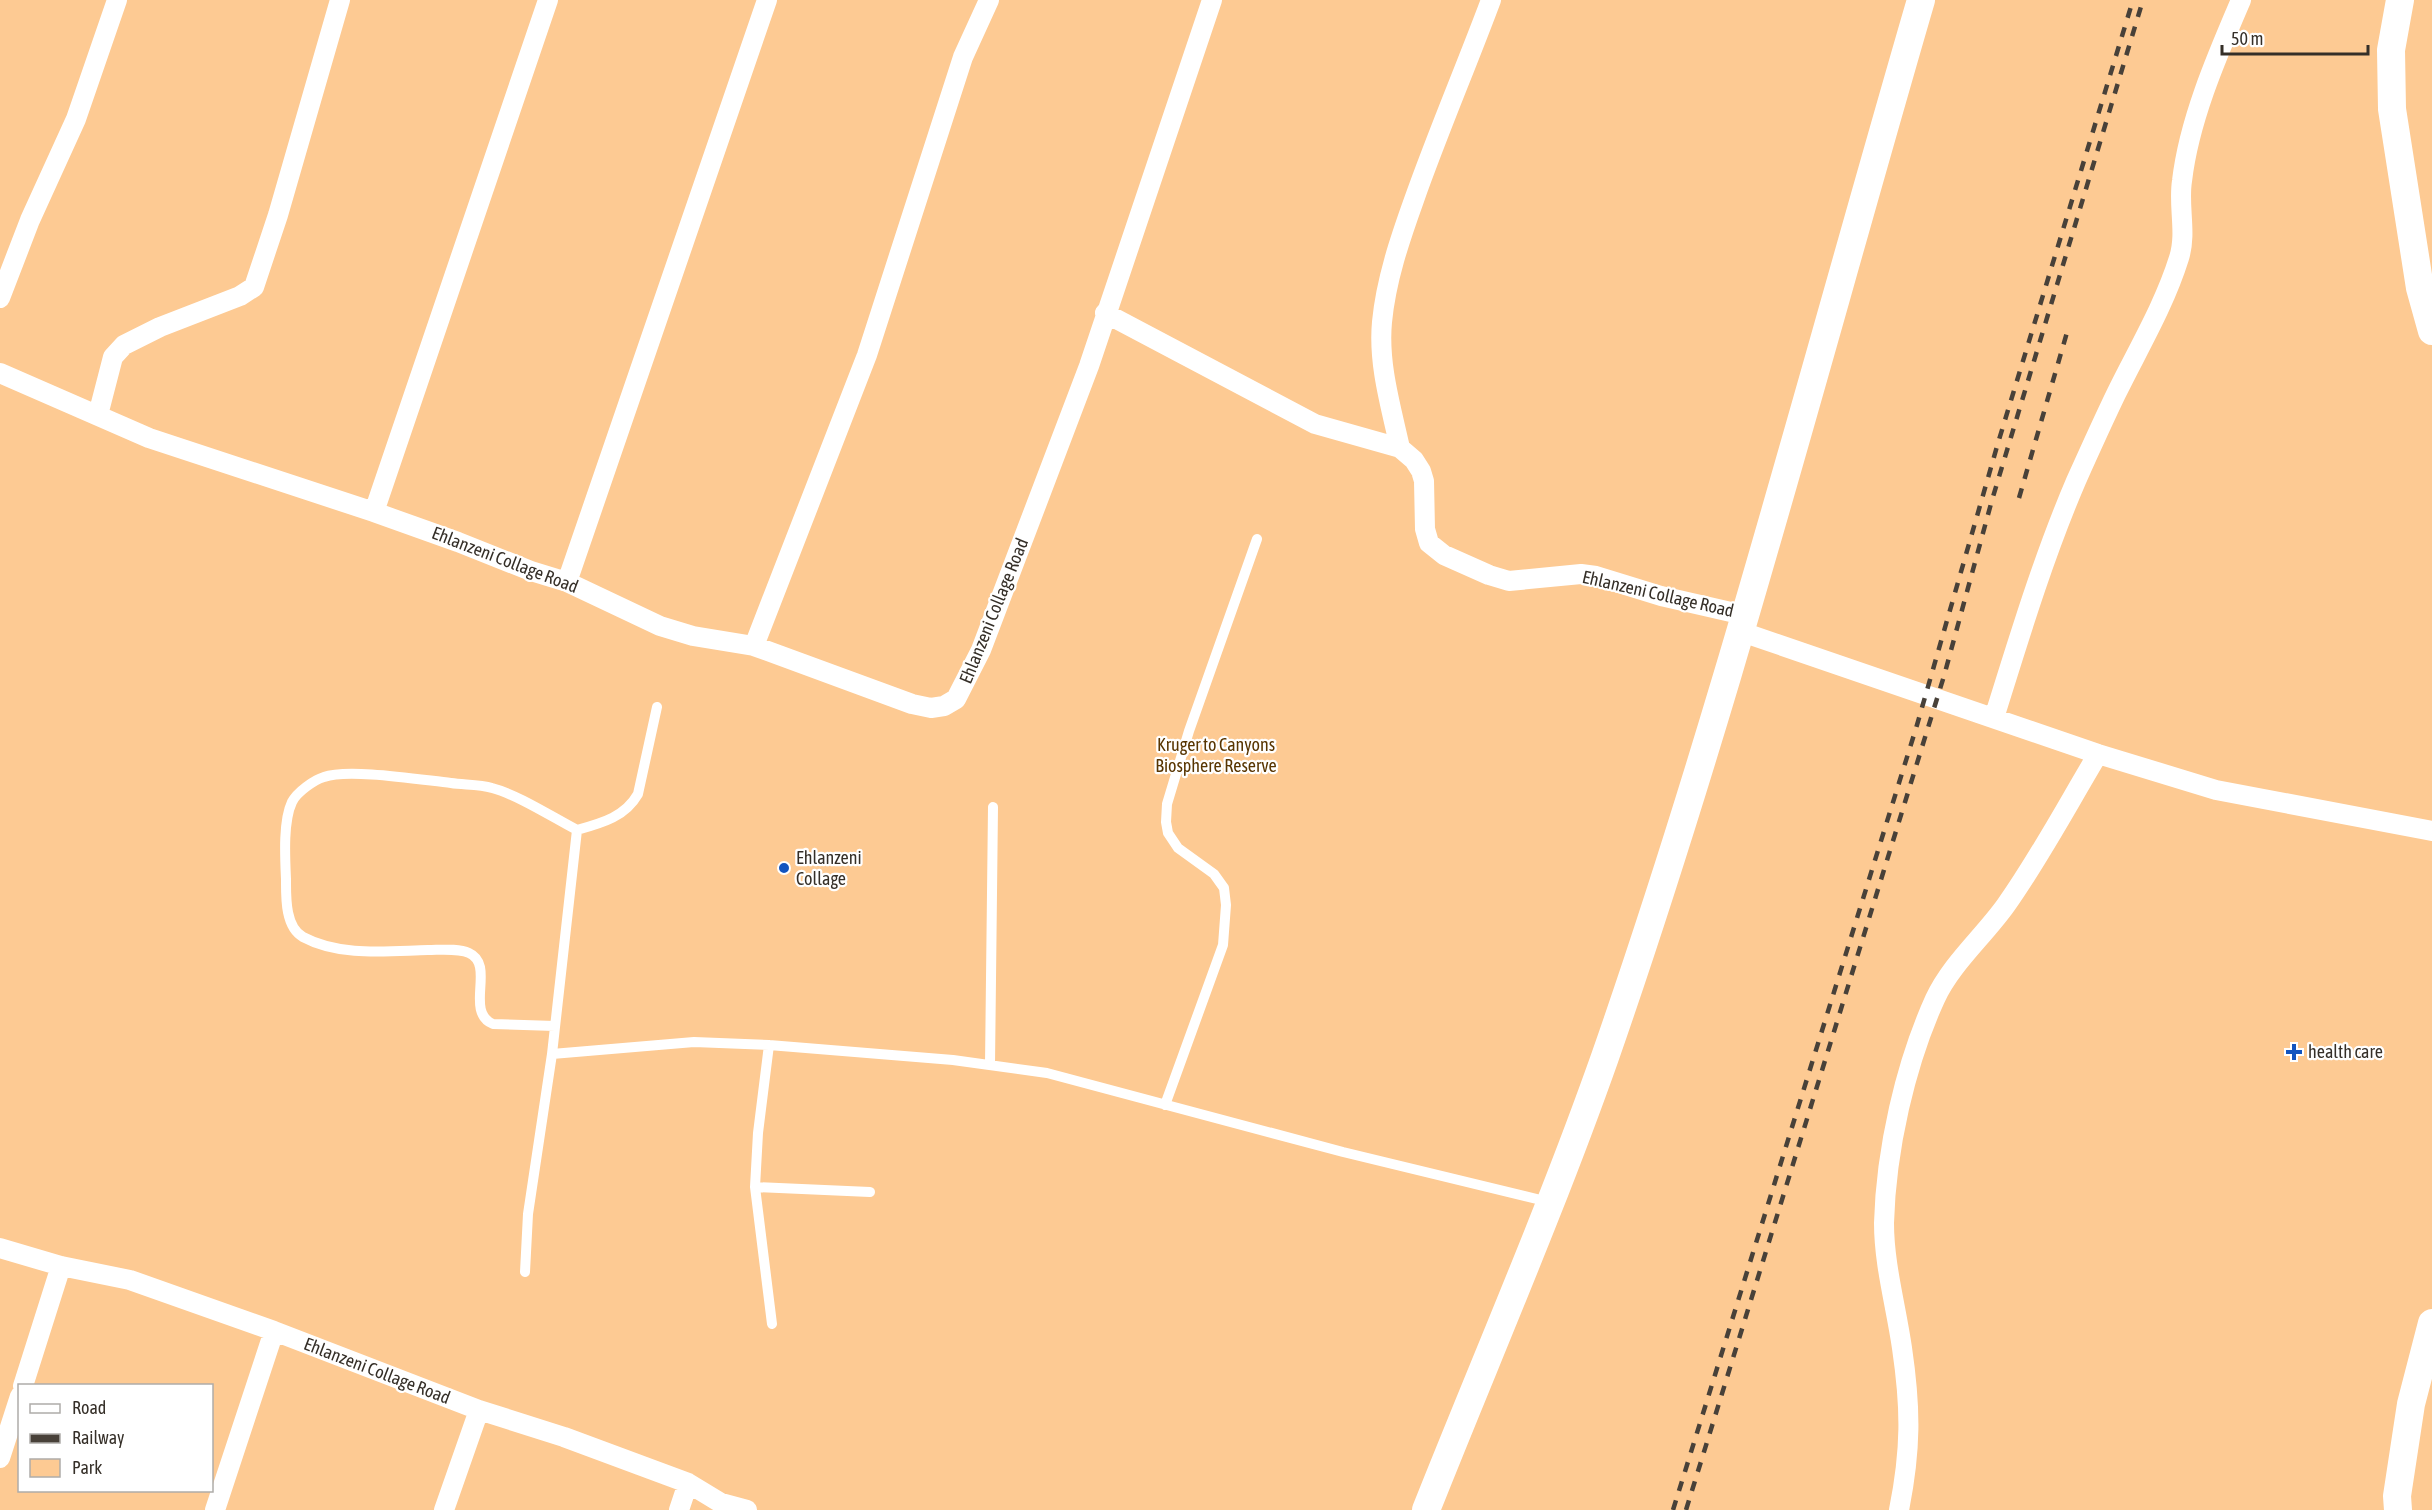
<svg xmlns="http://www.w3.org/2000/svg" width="2432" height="1510" font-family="'Asap Condensed',sans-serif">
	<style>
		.green { fill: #fdca93; fill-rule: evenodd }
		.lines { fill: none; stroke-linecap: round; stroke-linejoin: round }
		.lane { stroke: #fff; stroke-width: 10 }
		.street { stroke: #fff; stroke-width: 20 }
		.secondary { stroke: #fff; stroke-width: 28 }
		.rail { stroke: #484139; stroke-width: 4.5; stroke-dasharray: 10 10; stroke-linecap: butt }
		.poi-dot { fill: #1254bf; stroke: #fff; stroke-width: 2 }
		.labels { text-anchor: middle; stroke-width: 4.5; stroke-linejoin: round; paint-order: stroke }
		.street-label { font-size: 18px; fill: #352f28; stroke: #fff }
		.park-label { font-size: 18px; fill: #583501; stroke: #fff }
		.poi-label { font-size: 18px; fill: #352f28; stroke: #fff; text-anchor: start }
	</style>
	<rect width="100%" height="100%" fill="#f2e2d1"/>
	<path class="green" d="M 0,0 L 2432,0 L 2432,1510 L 0,1510 ZM 20,1386 L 212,1386 L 212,1490 L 20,1490 Z"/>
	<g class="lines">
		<path class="lane" d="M 555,1026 L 493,1024 C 464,1012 496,965 469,953 C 458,948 440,950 428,950 C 388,951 340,957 303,937 C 285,927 286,897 286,879 C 285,857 283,821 292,802 C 297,792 314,780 324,777 C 348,768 422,780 451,783 C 464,785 479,784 492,788 C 516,794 554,818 577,830 C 602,823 625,817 638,794 L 657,707
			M 769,1045 L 758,1133 L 755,1187 L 772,1324
			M 552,1054 L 694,1042 L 769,1045 L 953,1060 L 1047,1073 L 1343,1152 L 1549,1202
			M 990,1065 L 993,807
			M 1165,1105 L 1223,945 L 1226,905 L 1224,888 L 1214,874 L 1178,848 L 1168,833 L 1166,822 L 1167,804 L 1189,731 L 1257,539
			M 755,1187 L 870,1192
			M 525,1272 L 528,1214 L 552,1054 L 577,830"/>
		<path class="street" d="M 0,298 L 30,220 L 76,119 L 117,0
			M 1105,313 L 1315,424 L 1400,448 L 1414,460 L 1421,471 L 1424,481 L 1425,529 L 1429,543 L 1444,555 L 1489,575 L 1509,581 L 1581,574 L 1596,576 L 1661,596 L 1744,615
			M 0,373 L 149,438 L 374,512 L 458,542 L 531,571 L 567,582 L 660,626 L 693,636 L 754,646 L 912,704 L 931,708 L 944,706 L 956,699 L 981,650 L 1089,366 L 1212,0
			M 98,415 L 113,357 L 124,345 L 160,327 L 240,296 L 254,287 L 278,215 L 340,0
			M 1400,448 C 1391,407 1378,364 1382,322 C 1386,280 1400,239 1414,200 C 1438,132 1466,67 1491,0
			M 374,512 L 548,0
			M 567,582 L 767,0
			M 1739,631 L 2098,754 L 2216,790 L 2432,831
			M 754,646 L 867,355 L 963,57 L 989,0
			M 1994,718 C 2019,638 2043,558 2076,481 C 2089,452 2102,423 2116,394 C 2138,349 2164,306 2179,258 C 2187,233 2178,206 2182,181 C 2189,120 2217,56 2241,0
			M 0,1248 L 61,1266 L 130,1280 L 274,1331 L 479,1410 L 564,1437 L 688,1483 L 721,1503 L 747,1510
			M 23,1386 L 61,1266
			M 0,1458 L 20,1396
			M 215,1510 L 274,1331
			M 444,1510 L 479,1410
			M 679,1510 L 688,1483
			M 1899,1510 C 1911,1450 1911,1409 1902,1348 C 1896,1306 1884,1265 1884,1223 C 1886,1150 1905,1065 1935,999 C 1951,964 1984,936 2006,905 C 2040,857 2068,804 2098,754"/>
		<path class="secondary" d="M 2400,0 L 2391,50 L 2392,109 L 2420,288 L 2432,331
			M 1426,1510 C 1486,1359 1551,1210 1605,1057 C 1726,710 1818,353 1921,0
			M 2398,1510 L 2397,1496 L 2411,1404 L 2432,1323"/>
		<path class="rail" d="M 2019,498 L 2068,329
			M 1673,1510 L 1917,725 L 1998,443 L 2133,0
			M 1686,1510 L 1944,676 L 1992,500 L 2143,0"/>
	</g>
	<g class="poi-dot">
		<circle cx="784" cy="868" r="6"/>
		<path d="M2291 1043h6v6h6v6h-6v6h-6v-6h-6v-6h6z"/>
	</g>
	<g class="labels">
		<g class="street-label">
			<text transform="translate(505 560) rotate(21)" y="6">Ehlanzeni Collage Road</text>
			<text transform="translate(1658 594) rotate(13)" y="6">Ehlanzeni Collage Road</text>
			<text transform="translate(994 611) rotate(-68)" y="6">Ehlanzeni Collage Road</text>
			<text transform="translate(377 1371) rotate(21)" y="6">Ehlanzeni Collage Road</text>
		</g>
		<g class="park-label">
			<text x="1216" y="751">Kruger to Canyons<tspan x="1216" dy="21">Biosphere Reserve</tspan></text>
		</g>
		<g class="poi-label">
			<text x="796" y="864">Ehlanzeni<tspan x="796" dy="21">Collage</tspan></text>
			<text x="2308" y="1058">health care</text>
		</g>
	</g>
	<rect x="18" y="1384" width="195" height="108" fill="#ffffff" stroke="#aeaca9" stroke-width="1.5"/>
	<rect x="30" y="1404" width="30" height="9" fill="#ffffff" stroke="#aeaca9" stroke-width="1.5"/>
	<text x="72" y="1414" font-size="18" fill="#352f28">Road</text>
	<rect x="30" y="1434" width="30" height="9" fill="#484139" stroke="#aeaca9" stroke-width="1.5"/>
	<text x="72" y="1444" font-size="18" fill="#352f28">Railway</text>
	<rect x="30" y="1459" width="30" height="18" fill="#fdca93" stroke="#aeaca9" stroke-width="1.5"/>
	<text x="72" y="1474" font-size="18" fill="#352f28">Park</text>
	<path d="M2222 45v9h146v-9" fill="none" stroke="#352f28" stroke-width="3"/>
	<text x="2231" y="45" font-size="18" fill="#352f28" stroke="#ffffff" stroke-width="4.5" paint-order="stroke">50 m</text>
</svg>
